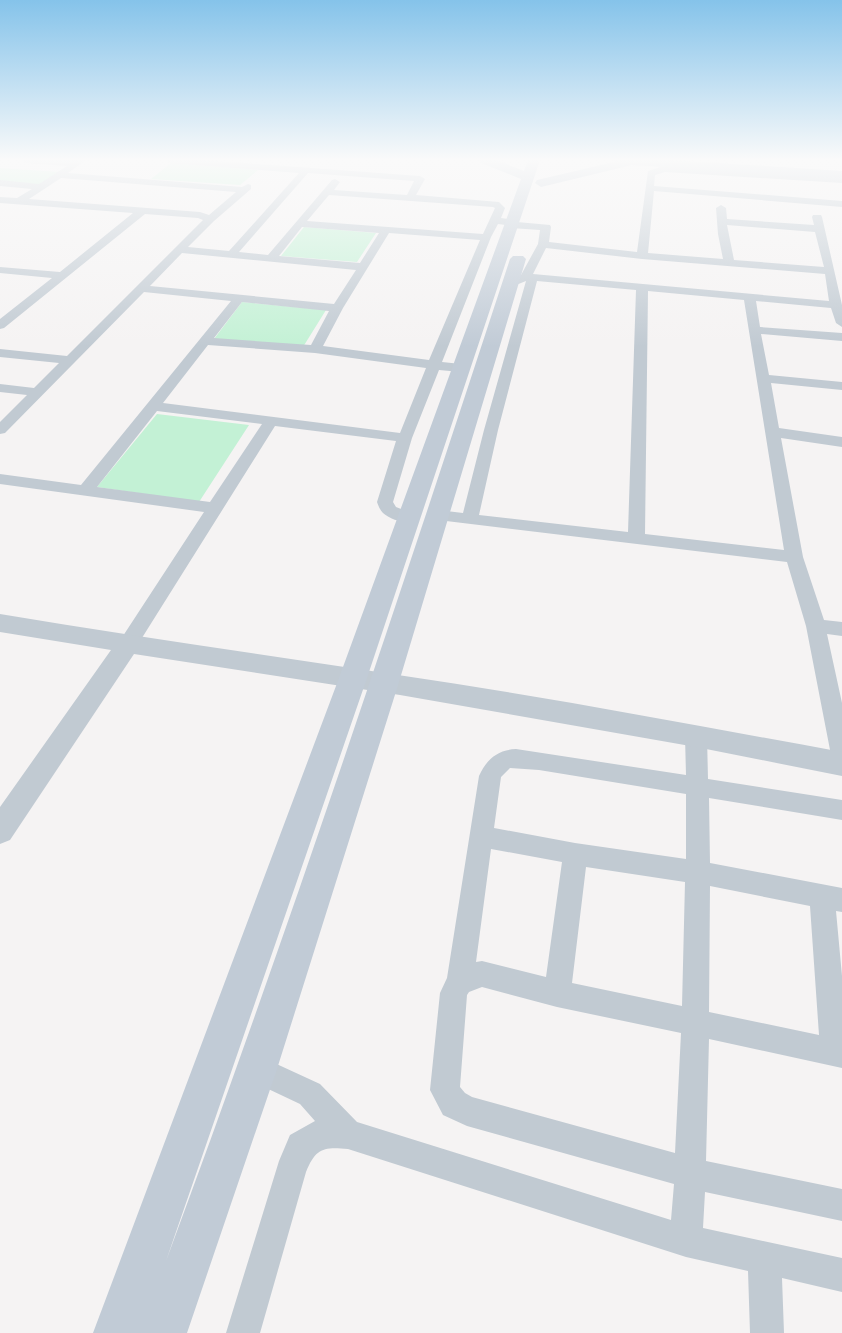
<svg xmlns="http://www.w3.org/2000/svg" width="842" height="1333" font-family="'Work Sans',sans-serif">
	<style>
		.green { fill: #c3f1d5 }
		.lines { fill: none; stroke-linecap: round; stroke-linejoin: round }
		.minor { fill: #c1cad2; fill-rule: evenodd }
		.tertiary { fill: #c1cad2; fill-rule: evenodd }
		.secondary { fill: #c1cbd6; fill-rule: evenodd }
	</style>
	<rect width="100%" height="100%" fill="#f5f3f3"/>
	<path class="green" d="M 171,163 L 258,170 L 240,185 L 151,179 Z
		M 0,168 L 60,172 L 39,186 L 0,182 Z
		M 304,227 L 376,233 L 357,262 L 281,256 Z
		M 242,302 L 326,310 L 303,347 L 214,339 Z
		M 157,414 L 249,425 L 199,502 L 97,487 Z"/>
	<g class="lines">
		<path class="minor" d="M 21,160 L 86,160 L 68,173 L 242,187 L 248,184 L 251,185 L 251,189 L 214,221 L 188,247 L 229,251 L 299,173 L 169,163 L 165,160 L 203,160 L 420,176 L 425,179 L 416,195 L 499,202 L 505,208 L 501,218 L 516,220 L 517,222 L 550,225 L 551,227 L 549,242 L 637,252 L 648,171 L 664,166 L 842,177 L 842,183 L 665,172 L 655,175 L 654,186 L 842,201 L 842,207 L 654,191 L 648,253 L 723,259 L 718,234 L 716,208 L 721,205 L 726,208 L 727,219 L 814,225 L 812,217 L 813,215 L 821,215 L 822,217 L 842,305 L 842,327 L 836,323 L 831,308 L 756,301 L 760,327 L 842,333 L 842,341 L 761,334 L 769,375 L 842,382 L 842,390 L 771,383 L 779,428 L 842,437 L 842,447 L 781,438 L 803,557 L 824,620 L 842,622 L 842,636 L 827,634 L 842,703 L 842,764 L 834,761 L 831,755 L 806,626 L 787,562 L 438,520 L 432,519 L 430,515 L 432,511 L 438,510 L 463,513 L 484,430 L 526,281 L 516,285 L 510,282 L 521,275 L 538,244 L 540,230 L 511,228 L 506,225 L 498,224 L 491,237 L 442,362 L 461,364 L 468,368 L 461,372 L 439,370 L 412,438 L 393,502 L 396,507 L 414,514 L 416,518 L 414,522 C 405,524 389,519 383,513 C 380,510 378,505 377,502 L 396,441 L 275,426 L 135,649 L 128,651 L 121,649 L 118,644 L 121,639 L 204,512 L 0,484 L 0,474 L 81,485 L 231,301 L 144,292 L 5,433 L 0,434 L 0,422 L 27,395 L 0,392 L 0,384 L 34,388 L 59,363 L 0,357 L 0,349 L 67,356 L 203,220 L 198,218 L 145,214 L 4,328 L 0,329 L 0,319 L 52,278 L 0,273 L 0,267 L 60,272 L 133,213 L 0,203 L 0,197 L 17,198 L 32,189 L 0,186 L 0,180 L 39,184 L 67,166 L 25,163 ZM 308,173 L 414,181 L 407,195 L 334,190 L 340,182 L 335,179 L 332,180 L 268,255 L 239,252 ZM 61,178 L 236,192 L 209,215 L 200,212 L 29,199 ZM 329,195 L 493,207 L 495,208 L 483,234 L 307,221 ZM 727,225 L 815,232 L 824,267 L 734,260 ZM 302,227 L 379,233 L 360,263 L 279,256 ZM 389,233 L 480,240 L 429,360 L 323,346 L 343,308 ZM 546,248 L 642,259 L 825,274 L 829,301 L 533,274 ZM 182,253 L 356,270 L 334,304 L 150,286 ZM 537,281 L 636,290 L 628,532 L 479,515 L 498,430 ZM 648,291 L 744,300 L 784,550 L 645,534 ZM 242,302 L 329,311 L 311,345 L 214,338 ZM 208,345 L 315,353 L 426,368 L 400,433 L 163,403 ZM 157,411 L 262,424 L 210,502 L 97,487 Z
			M 696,727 L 704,730 L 707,736 L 708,779 L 842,800 L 842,820 L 709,798 L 710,863 L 842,888 L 842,912 L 836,911 L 842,976 L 842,1068 L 709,1039 L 706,1161 L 842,1189 L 842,1221 L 705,1192 L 703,1228 L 842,1258 L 842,1292 L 782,1278 L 784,1333 L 750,1333 L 748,1271 L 686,1257 L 348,1149 C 323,1147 316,1148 306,1172 L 260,1333 L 226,1333 L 279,1161 L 290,1135 L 315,1121 L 300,1104 L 247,1079 L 243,1069 L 247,1059 L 257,1055 L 320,1084 L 357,1122 L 671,1220 L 674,1184 L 467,1126 L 443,1115 L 430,1090 L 440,993 L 447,978 L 479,776 C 487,759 497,750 516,749 L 686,775 L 685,736 L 688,730 ZM 510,768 L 539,770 L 686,794 L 686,859 L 575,843 L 494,828 L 501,777 ZM 491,849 L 562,862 L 546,977 L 482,961 L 476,962 ZM 586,867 L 685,882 L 682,1006 L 572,983 ZM 710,886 L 810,906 L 819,1035 L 709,1012 ZM 482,987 L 557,1007 L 681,1033 L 675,1153 L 472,1097 L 465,1093 L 460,1087 L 467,995 L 469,992 Z"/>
		<path class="tertiary" d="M 0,614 C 133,636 266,655 398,675 C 547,697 695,725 842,752 L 842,776 L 696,747 L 400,695 L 134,654 L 10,840 L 0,844 L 0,807 L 111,650 L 0,632 Z"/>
		<path class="secondary" d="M 479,160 L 496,160 L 524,171 L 528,160 L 540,160 L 367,678 L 166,1261 C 289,930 400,595 510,259 L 513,256 L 523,256 L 526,259 L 399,682 L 277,1069 L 187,1333 L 93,1333 L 339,678 L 521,179 L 481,163 Z
			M 613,160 L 672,160 L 842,171 L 842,179 L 632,165 L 541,187 L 535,183 L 537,180 L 614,162 Z"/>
	</g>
	<linearGradient id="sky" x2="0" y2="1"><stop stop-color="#85c3ea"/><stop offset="0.46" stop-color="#fafafa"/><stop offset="1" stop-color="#fafafa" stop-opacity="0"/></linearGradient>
	<rect width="842" height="347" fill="url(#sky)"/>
</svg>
